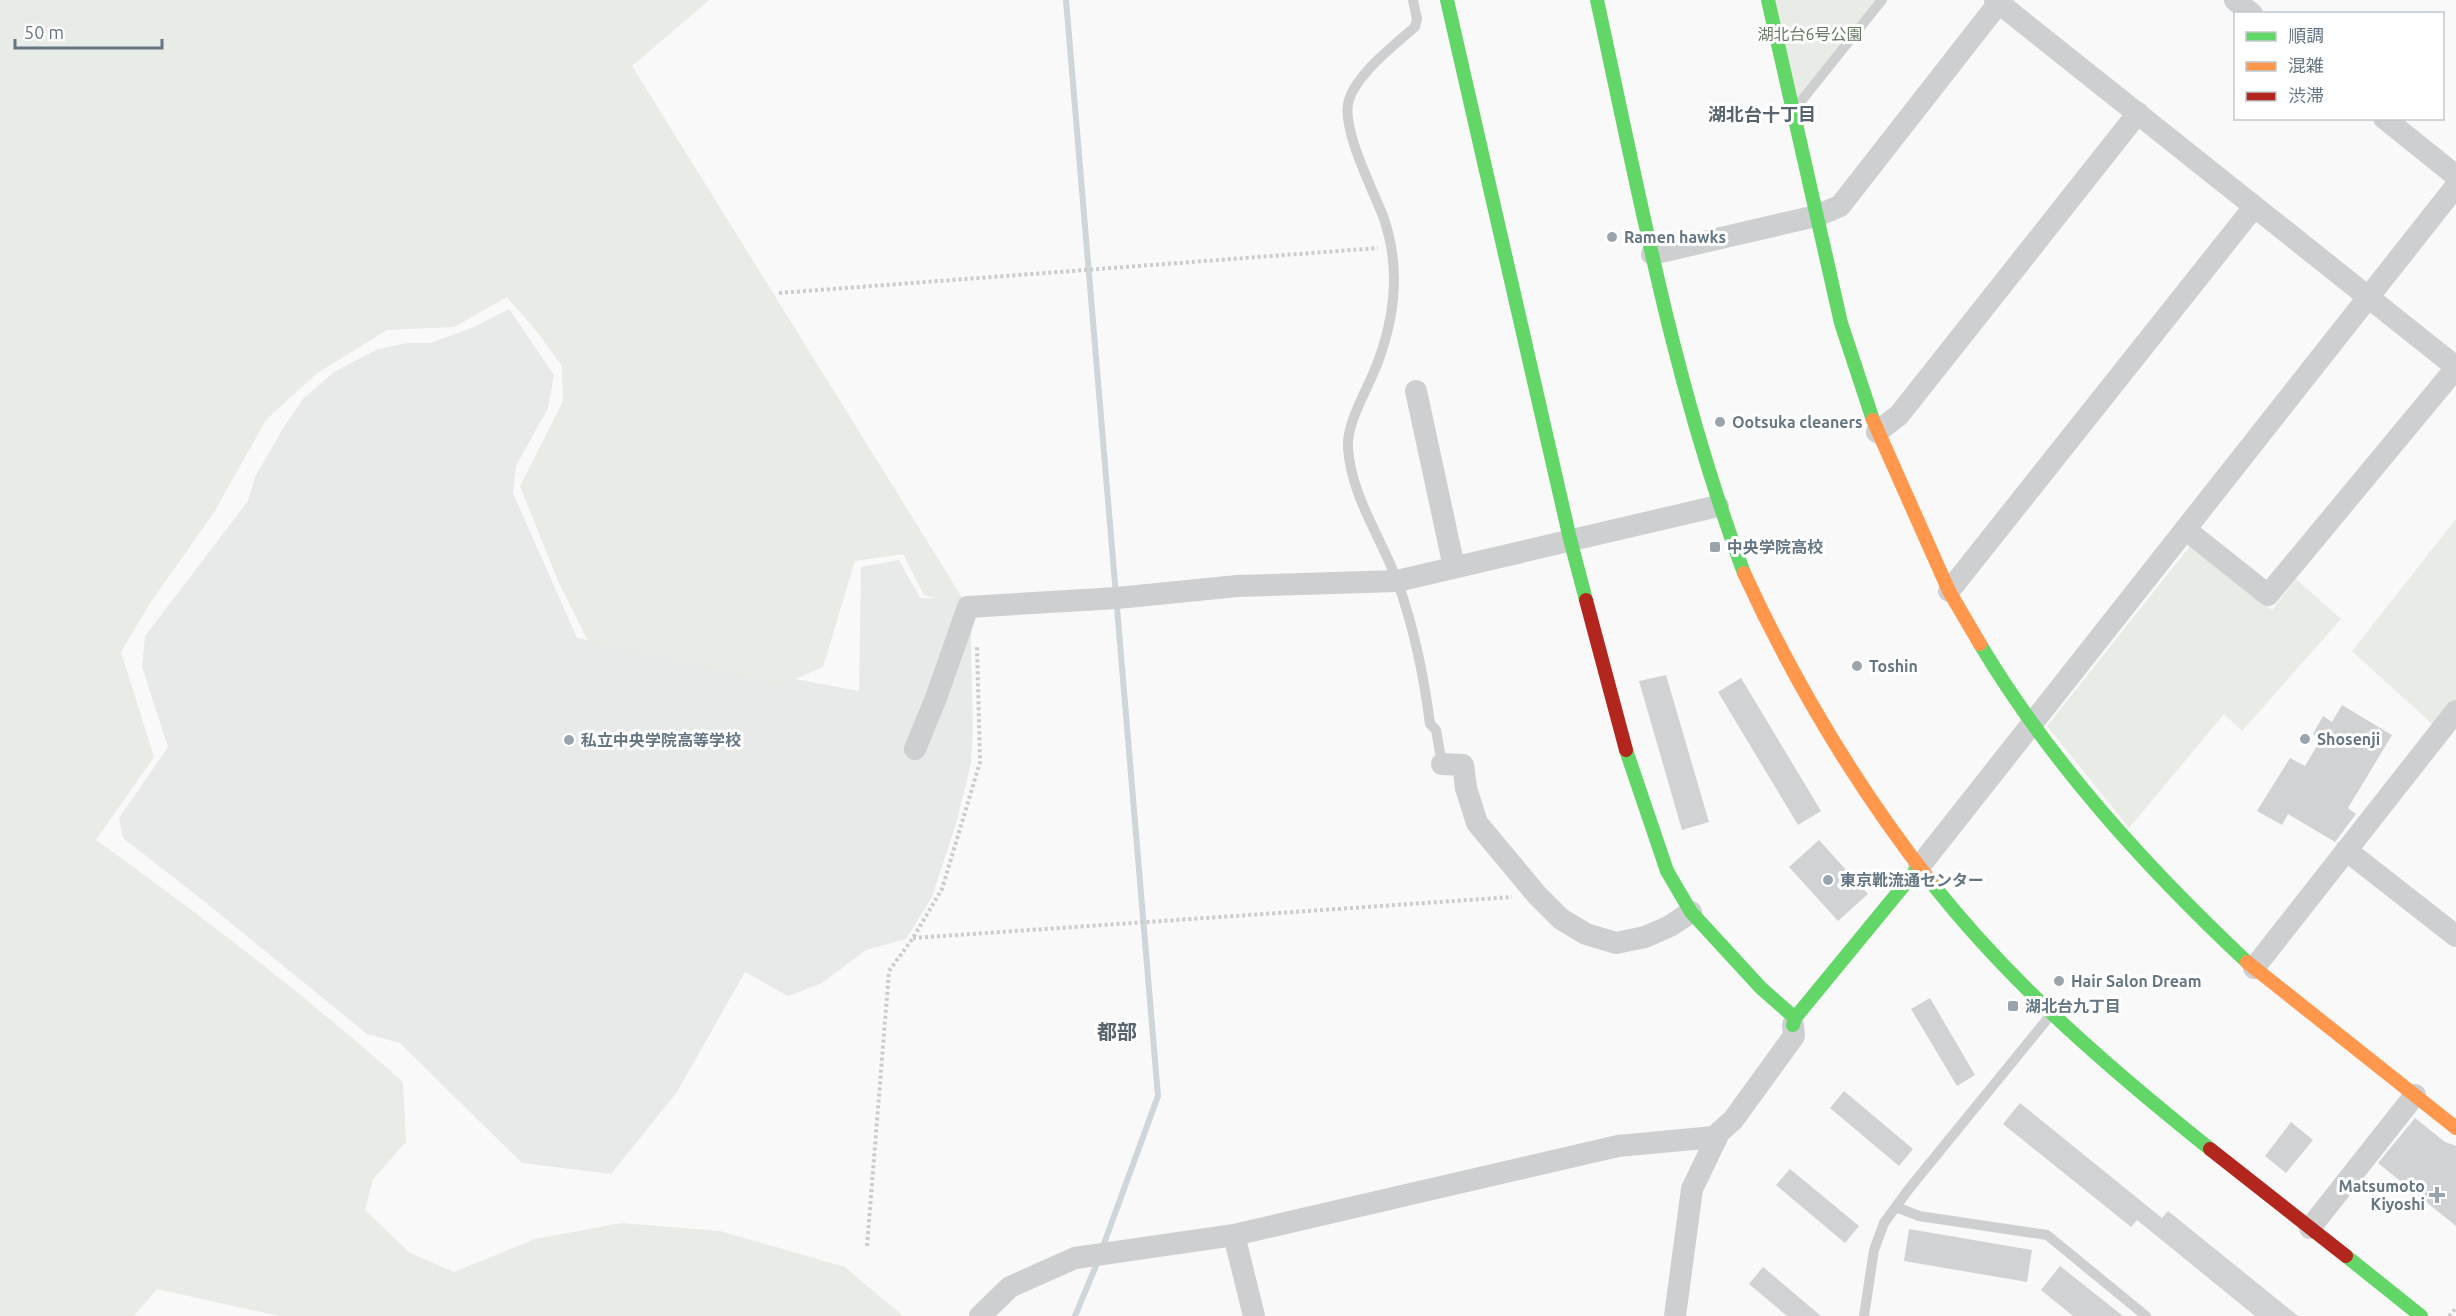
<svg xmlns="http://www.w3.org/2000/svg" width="2456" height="1316" font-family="Ubuntu,'Noto Sans JP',sans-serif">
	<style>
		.built { fill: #e8e9e9 }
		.green { fill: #e8ebe6 }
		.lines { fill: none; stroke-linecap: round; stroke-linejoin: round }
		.stream { stroke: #ced6d9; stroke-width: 6 }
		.building { fill: #d0d2d3 }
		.path { stroke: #cbcccd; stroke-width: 4; stroke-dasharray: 3 3; stroke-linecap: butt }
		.lane { stroke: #cecfd0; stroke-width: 10 }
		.street { stroke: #cecfd0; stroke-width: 22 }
		.fast { stroke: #63d668; stroke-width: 14 }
		.slow { stroke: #ff974d; stroke-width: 14 }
		.jam { stroke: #b3261e; stroke-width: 14 }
		.poi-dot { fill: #99a4ac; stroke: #fff; stroke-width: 2 }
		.labels { text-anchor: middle; stroke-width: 6; stroke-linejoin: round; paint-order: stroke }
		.park-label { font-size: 16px; fill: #687a64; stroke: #fff }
		.poi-label { font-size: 16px; font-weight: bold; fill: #657683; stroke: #fff; text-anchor: start }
		.neighbourhood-label { font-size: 18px; font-weight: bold; fill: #57646e; stroke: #fff }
		.quarter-label { font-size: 20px; font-weight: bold; fill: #57646e; stroke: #fff }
	</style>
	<rect width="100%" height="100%" fill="#f9f9f9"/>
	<path class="built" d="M 509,309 L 554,375 L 548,408 L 516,466 L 513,493 L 577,638 L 859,691 L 861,567 L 899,560 L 920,598 L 970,598 L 973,733 L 971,764 L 956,824 L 932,897 L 906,939 L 866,950 L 822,983 L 788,996 L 745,972 L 677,1092 L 611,1174 L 522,1163 L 400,1043 L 367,1034 L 200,898 L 123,838 L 119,818 L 168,747 L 142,667 L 145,636 L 248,501 L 255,477 L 285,425 L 303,399 L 334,372 L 378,349 L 408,343 L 430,343 L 472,328 Z"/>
	<path class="green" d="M 0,0 L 709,0 L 632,66 L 968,607 L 924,595 L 903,554 L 855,561 L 823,667 L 781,685 L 588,641 L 558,581 L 520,486 L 563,401 L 562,366 L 538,333 L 507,297 L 454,327 L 387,330 L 316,374 L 266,420 L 213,514 L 150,603 L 121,652 L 154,757 L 96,840 C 202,916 305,995 403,1082 L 406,1142 L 373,1179 L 365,1210 L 410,1253 L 454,1272 L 535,1239 L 621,1223 L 720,1231 L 845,1267 L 903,1316 L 279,1316 L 157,1289 L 134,1316 L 0,1316 Z
		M 1768,0 L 1882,0 L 1792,113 Z
		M 2456,519 L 2456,711 L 2440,731 L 2352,651 Z
		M 2190,546 L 2272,610 L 2296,579 L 2341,619 L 2242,731 L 2224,714 L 2129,828 L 2047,726 Z"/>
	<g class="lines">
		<path class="stream" d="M 1066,0 L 1158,1096 L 1102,1249
			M 1075,1316 L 1098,1261"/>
	</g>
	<path class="building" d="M 1666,675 L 1709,822 L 1682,830 L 1639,681 Z
		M 1741,678 L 1821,811 L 1798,825 L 1718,692 Z
		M 2342,705 L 2392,735 L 2348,808 L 2356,814 L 2335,842 L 2288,814 L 2282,825 L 2257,811 L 2290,758 L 2305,766 L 2321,739 L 2313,734 L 2323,716 L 2332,722 Z
		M 1819,840 L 1868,894 L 1838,921 L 1789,867 Z
		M 1930,998 L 1975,1075 L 1957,1086 L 1911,1009 Z
		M 1844,1091 L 1913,1149 L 1899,1166 L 1830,1108 Z
		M 2020,1103 L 2162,1218 L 2168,1211 L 2298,1316 L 2255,1316 L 2137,1220 L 2131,1227 L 2003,1124 Z
		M 2415,1118 L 2445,1142 L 2456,1146 L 2456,1226 L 2378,1163 Z
		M 2291,1122 L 2313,1140 L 2286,1173 L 2265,1156 Z
		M 1790,1169 L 1859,1226 L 1845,1243 L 1776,1185 Z
		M 1909,1229 L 2032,1250 L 2027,1282 L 1904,1261 Z
		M 2060,1266 L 2123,1316 L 2073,1316 L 2041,1290 Z
		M 1763,1267 L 1821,1316 L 1787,1316 L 1749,1284 Z"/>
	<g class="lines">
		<path class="path" d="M 779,293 L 1378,248
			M 913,938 L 1512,897
			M 867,1246 L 889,971 L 913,938 L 942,889 L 980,762 L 977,646
			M 2449,1316 L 2456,1308"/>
		<path class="lane" d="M 1413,0 L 1417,19 L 1415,27 C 1394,45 1357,74 1349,100 C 1340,126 1373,190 1383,216 C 1390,236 1394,258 1394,279 C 1394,305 1388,334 1379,359 C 1371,384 1346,421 1348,448 C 1351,496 1382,539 1398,583 C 1414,628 1424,677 1430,724 L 1436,730 L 1442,764
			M 1798,105 L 1882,0
			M 1896,1207 L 1919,1216 L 2047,1235 L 2146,1316
			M 1864,1316 L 1874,1250 L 1884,1223 L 1908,1190 L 2049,1017"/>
		<path class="street" d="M 1995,0 L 2456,367
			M 2235,0 L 2252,14
			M 2384,118 L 2456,176
			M 1652,254 L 1816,216 L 1840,206 L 2001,0
			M 1416,391 L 1454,567
			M 1877,432 L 1899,415 L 2138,113
			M 2185,529 L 2268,595 L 2456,368
			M 1949,591 L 2254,207
			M 915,749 L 936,698 L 968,607 L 1117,598 L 1237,586 L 1397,581 L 1718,506
			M 1442,764 L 1463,765 L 1466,788 L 1477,823 L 1537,895 L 1561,919 L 1586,934 L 1616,943 L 1645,937 L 1670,926 L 1691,912
			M 2346,850 L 2456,936
			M 1919,867 L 2456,186
			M 2254,968 L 2456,711
			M 2310,1228 L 2415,1095
			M 1234,1235 L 1254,1316
			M 980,1316 L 1010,1287 L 1075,1258 L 1234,1235 L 1618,1146 L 1714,1137 L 1733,1120 L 1794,1036 L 1793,1025
			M 1675,1316 L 1692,1189 L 1718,1135"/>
		<path class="fast" d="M 1447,0 L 1570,539 L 1586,600
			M 1597,0 C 1639,193 1674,387 1744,573
			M 1768,0 L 1841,323 L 1873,420
			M 1980,644 C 2051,763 2147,868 2247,962
			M 1626,750 L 1667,871 L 1691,912 L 1761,988 L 1795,1018
			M 1931,882 C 2011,984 2109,1068 2210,1149
			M 1793,1025 L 1795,1018 L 1919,867
			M 2346,1256 L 2421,1316"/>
		<path class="slow" d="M 1873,420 L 1949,591 L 1980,644
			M 1744,573 C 1795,684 1856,786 1931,882
			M 2247,962 L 2456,1128"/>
		<path class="jam" d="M 1586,600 L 1626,750
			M 2210,1149 L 2346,1256"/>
	</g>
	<g class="poi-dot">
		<circle cx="1612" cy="237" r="6"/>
		<circle cx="1720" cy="422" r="6"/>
		<rect x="1709" y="541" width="12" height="12" rx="3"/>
		<circle cx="1857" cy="666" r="6"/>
		<circle cx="2305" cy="739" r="6"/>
		<circle cx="569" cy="740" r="6"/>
		<circle cx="1828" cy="880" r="6"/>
		<circle cx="2059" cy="981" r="6"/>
		<rect x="2007" y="1000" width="12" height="12" rx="3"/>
		<path d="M2434 1186h6v6h6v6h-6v6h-6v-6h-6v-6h6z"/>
	</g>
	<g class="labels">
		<g class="park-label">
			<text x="1810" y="40">湖北台6号公園</text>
		</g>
		<g class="poi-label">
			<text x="1624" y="243">Ramen hawks</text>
			<text x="1732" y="428">Ootsuka cleaners</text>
			<text x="1727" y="553">中央学院高校</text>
			<text x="1869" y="672">Toshin</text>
			<text x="2317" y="745">Shosenji</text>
			<text x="581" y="746">私立中央学院高等学校</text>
			<text x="1840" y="886">東京靴流通センター</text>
			<text x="2071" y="987">Hair Salon Dream</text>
			<text x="2025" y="1012">湖北台九丁目</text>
			<text x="2425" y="1192" text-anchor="end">Matsumoto<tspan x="2425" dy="18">Kiyoshi</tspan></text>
		</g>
		<g class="neighbourhood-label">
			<text x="1762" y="121">湖北台十丁目</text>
		</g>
		<g class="quarter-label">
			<text x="1117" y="1039">都部</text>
		</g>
	</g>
	<rect x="2234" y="12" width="210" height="108" fill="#ffffff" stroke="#c1c8cd" stroke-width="1.5"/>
	<rect x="2246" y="32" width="30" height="9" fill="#63d668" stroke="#c1c8cd" stroke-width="1.5"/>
	<text x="2288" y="42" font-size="18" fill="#657683">順調</text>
	<rect x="2246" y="62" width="30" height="9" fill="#ff974d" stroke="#c1c8cd" stroke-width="1.5"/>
	<text x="2288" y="72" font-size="18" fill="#657683">混雑</text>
	<rect x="2246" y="92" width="30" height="9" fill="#b3261e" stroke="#c1c8cd" stroke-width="1.5"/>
	<text x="2288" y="102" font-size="18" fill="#657683">渋滞</text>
	<path d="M15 39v9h147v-9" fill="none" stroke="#657683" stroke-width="3"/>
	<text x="24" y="39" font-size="18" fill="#657683" stroke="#ffffff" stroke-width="4.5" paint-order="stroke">50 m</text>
</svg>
